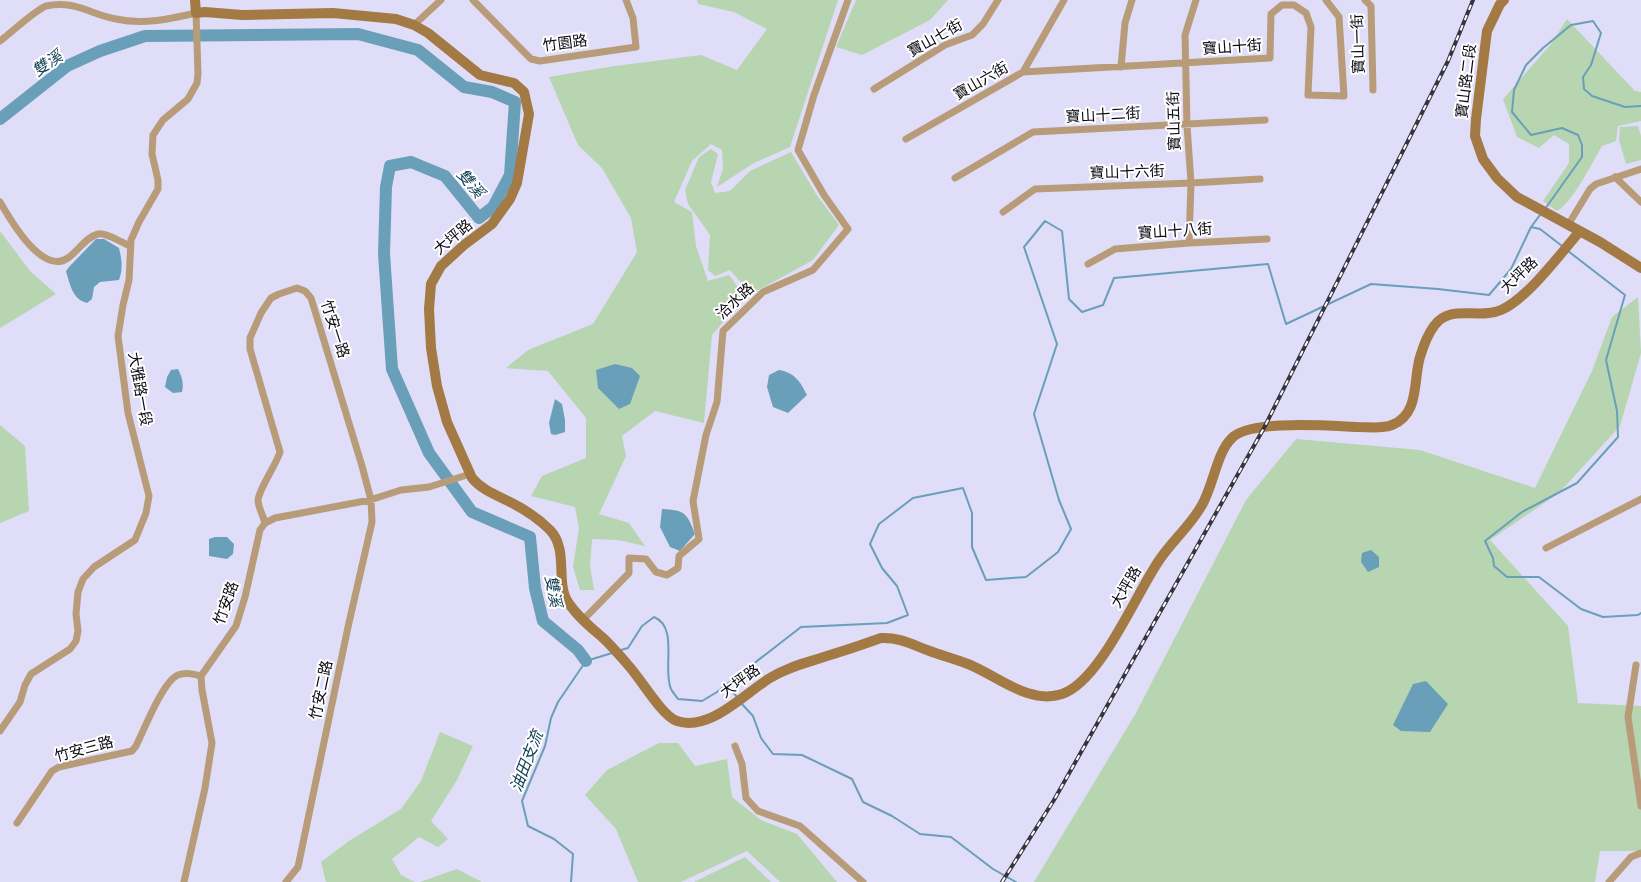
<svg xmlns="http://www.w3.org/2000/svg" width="1641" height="882" font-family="'Asap Condensed','Noto Sans TC',sans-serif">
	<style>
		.green { fill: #b6d5b0 }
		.water { fill: #699fb9 }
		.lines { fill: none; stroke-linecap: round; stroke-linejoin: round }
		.stream { stroke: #699fb9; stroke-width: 2 }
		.river { stroke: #699fb9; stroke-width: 12 }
		.street { stroke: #b89c79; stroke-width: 7 }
		.secondary { stroke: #a37944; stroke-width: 10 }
		.rail-casing { stroke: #353440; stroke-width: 4 }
		.rail { stroke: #fff; stroke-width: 2; stroke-dasharray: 5.5; stroke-linecap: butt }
		.labels { text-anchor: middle; stroke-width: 4; stroke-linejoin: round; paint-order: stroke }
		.street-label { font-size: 15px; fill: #0c0b14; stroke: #fff }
		.water-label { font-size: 16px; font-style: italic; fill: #103f52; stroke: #fff }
	</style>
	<rect width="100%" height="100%" fill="#e0ddf8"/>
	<path class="green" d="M 697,0 L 838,0 L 790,147 L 754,163 L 717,187 L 723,168 L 722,150 L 711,144 L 692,161 L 674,202 L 692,212 L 696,246 L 708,281 L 729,275 L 745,297 L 712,335 L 704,423 L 655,411 L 622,436 L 626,456 L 599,514 L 629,523 L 645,546 L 618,540 L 592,539 L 590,565 L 594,590 L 580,590 L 573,567 L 579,528 L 575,507 L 531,496 L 542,476 L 586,458 L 586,418 L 548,371 L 506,368 L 528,350 L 593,324 L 637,252 L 631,218 L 602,168 L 578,145 L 549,77 L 615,66 L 701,55 L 737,70 L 767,29 L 734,12 L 698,4 Z
		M 856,0 L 948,0 L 930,20 L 862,55 L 836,47 Z
		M 1567,19 L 1635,91 L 1641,92 L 1641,121 L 1618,126 L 1616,141 L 1602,146 C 1592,163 1573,202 1557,211 L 1543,201 L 1569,163 L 1569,144 L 1554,135 L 1539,148 L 1517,137 L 1503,99 L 1551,44 Z
		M 1638,126 L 1641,136 L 1641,160 L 1626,164 L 1619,140 L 1620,127 Z
		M 711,149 L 718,154 L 711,182 L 715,193 L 730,191 L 750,171 L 791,152 L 816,194 L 839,225 L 813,260 L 751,294 L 730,270 L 715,276 L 708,270 L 710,235 L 688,204 L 685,190 L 699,157 Z
		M 0,231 L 30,271 L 56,294 L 0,328 Z
		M 1638,297 L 1641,353 L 1620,426 L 1559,493 L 1490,540 L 1568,626 L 1578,703 L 1641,706 L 1641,851 L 1600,851 L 1595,882 L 1034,882 L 1136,713 L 1246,500 L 1296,439 L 1420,450 L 1535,488 L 1592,371 L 1612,317 Z
		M 0,425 L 25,446 L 29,511 L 0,523 Z
		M 440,732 L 473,746 L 457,780 L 431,821 L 448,839 L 438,847 L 419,837 L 392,859 L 401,875 L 415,882 L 326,882 L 321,862 L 349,841 L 401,809 L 421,781 Z
		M 659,743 L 678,743 L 695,766 L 727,759 L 732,797 L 761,820 L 797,834 L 837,882 L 780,882 L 747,851 L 681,882 L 638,882 L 616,829 L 585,795 L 607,770 Z
		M 745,857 L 771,882 L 694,882 Z
		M 457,869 L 482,882 L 420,882 Z"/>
	<path class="water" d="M 96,239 L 104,239 L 119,248 C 122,260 123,269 119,280 L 100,282 L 94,287 L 92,299 L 87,303 C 72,299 70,284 66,271 L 69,267 Z
		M 615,364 L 632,368 L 640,376 L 630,404 L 619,409 L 598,388 L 596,370 Z
		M 178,369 C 182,377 184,383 182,392 L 173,393 L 165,387 L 167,377 L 171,370 Z
		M 779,370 C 795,373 800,381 807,395 L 788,413 L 773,407 L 767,387 L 769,375 Z
		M 555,399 L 562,404 L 565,420 L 565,432 L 555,435 L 551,434 L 549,423 Z
		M 662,509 C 685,510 687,513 695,534 L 680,551 L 670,547 L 660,527 Z
		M 215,537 L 227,537 L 234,544 L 233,554 L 227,559 L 209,556 L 209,539 Z
		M 1371,550 L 1379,557 L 1379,567 L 1368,572 L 1361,562 L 1362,553 Z
		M 1426,681 L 1448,704 L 1430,732 L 1401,731 L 1393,725 L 1413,684 Z"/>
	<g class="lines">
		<path class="stream" d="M 1545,209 L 1582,157 L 1582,145 L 1578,135 L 1562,128 L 1531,135 L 1512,112 L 1514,90 L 1526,65 L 1543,48 L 1571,25 L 1593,21 L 1601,33 L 1591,65 L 1583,77 L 1584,89 L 1592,96 L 1625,107 L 1641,106
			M 1531,227 L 1540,215
			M 1568,251 L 1625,295 L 1606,360 L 1617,411 L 1618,437 L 1577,483 L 1522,512 L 1485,541 L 1493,558 L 1494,566 L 1507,577 L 1539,577 L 1581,609 L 1603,617 L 1638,615 L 1641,613
			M 621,650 L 628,648 L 642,626 L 654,617 C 679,627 662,669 671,689 C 673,693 676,696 678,699 L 702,701 L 717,692 L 801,627 L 887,623 L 908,615 L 897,586 L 882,568 L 870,544 L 879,524 L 913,498 L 963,488 L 972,513 L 972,547 L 986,580 L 1026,577 L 1058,552 L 1071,529 L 1059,500 L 1034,414 L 1057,344 L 1024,247 L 1045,221 L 1062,231 L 1069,299 L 1082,312 L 1103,305 L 1114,278 L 1268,264 L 1286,324 L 1371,284 L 1438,289 L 1489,295 L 1511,269 L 1531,227 L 1540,229 L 1562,246
			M 727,685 L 737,697
			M 741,703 L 753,716 L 761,738 L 773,754 L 802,755 L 852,779 L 863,802 L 892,816 L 920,834 L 951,837 L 993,869 L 1016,882
			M 571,882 L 573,854 L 554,839 L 528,826 L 522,801 L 545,746 L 551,718 L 558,702 L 586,661 L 612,653"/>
		<path class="river" d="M 0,119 L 67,66 L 100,51 L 145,36 L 358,34 L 418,50 L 464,87 L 492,92 L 515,102 L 510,175 L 493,207 L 479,218 L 445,176 L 411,162 L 390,166 L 386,187 L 384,254 L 392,369 L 429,453 L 472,512 L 530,537 L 535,588 L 543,621 L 578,650 L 586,661"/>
		<path class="street" d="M 473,0 L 525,53 L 531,59 L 540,61 L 636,47 L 633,18 L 626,0
			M 1365,0 L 1371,6 L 1373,90
			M 414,25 L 441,0
			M 0,41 C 12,32 34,11 46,6 C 76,0 89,14 116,19 C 143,25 170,19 196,13 L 198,74 L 197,83 L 188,99 L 163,120 L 153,135 L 152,154 L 158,180 L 158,189 L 139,222 L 131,240 L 129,280 L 123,305 L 118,336 L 128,413 L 149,496 L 146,513 L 135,540 L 94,567 L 83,579 L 78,592 L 76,614 L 78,631 L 76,641 L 70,649 L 31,674 L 25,685 L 20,702 L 0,731
			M 1121,67 L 1125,23 L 1132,0
			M 1023,72 L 1270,58 L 1271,14 L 1282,5 L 1294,5 L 1306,13 L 1311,27 L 1308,95 L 1344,96 L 1339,17 L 1326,0
			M 874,89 L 945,45 L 972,35 L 983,24 L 998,0
			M 906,139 L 1023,72 L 1064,0
			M 1615,177 L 1641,202
			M 955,178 L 1033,132 L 1265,120
			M 0,202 C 10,219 42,276 68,258 C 78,251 86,237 98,234 C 105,232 123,243 130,246
			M 1003,212 L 1035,189 L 1191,183 L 1260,179
			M 1568,225 L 1590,189 L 1596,184 L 1641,169
			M 1189,243 L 1191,183 L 1187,125 L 1185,35 L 1196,0
			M 1088,264 L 1115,249 L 1189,243 L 1267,239
			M 265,523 C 263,515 258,507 258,500 C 259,489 276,465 280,452 L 250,349 L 250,338 L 261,313 L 271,298 L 279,294 L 297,288 L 305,291 L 311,298 L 318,321 L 362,466 L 371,500 L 372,522 L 348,627 L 298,867 L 286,882
			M 1546,548 L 1641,499
			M 583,620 L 629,573 L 629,558 L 646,559 L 656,572 L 667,575 L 678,568 L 679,556 L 699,539 L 693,501 L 706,435 L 717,402 L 723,331 L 763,292 L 813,270 L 848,229 L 824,195 L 798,150 L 814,95 L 848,0
			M 1636,665 L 1628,717 L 1641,806
			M 735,746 L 742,764 L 746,798 L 758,811 L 800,826 L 863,882
			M 17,823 L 52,771 L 59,767 L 132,751 L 136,746 C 144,730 163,681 178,675 C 185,672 193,674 201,676
			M 184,882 L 205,788 L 212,743 L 202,690 L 201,676 L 236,626 L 245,597 L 260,530 L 265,523 L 275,518 L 370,500 L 401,490 L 429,487 L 470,474
			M 1609,882 L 1631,857 L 1641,853"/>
		<path class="secondary" d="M 195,0 L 196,13 L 205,12 L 242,15 L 333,13 L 396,19 L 414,25 L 428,33 L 480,75 L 514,83 L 524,92 L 529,114 L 517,183 L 510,199 L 492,224 L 464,245 L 441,266 L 431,284 L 429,309 L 431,348 L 437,386 L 447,422 L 472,478 C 482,490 496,495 510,502 C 524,509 539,519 550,530 C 569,550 555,582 568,602 C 577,616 590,627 602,637 C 612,646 620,656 628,665 C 641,679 662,716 677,721 C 710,732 745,693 770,678 C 789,666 810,662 830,655 C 847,650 864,644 881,638 C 898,637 911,644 927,650 C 940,655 955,659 968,664 C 998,676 1029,705 1062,694 C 1101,681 1136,593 1160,559 C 1173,540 1191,525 1202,505 C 1213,486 1217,453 1231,439 C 1248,419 1331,426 1358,427 C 1369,427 1382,429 1392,425 C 1420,414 1413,380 1420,357 C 1423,347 1428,334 1434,326 C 1450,303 1479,320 1501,310 C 1527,299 1561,253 1580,231
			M 1504,0 L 1500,4 L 1487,31 L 1476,119 L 1475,136 L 1483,159 L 1497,178 L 1517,197 L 1600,242 L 1641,268"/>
		<g class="rail-casing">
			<path id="rail" d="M 1002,882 L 1054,800 L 1264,428 L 1448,61 L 1473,0"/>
		</g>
		<use href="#rail" class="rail"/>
	</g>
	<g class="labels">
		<g class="street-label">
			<text transform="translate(935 38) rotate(-29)" y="5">寶山七街</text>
			<text transform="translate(565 43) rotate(-7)" y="5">竹園路</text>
			<text transform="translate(1358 44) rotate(-92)" y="5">寶山一街</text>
			<text transform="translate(1232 47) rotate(-4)" y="5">寶山十街</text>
			<text transform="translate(981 81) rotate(-30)" y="5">寶山六街</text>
			<text transform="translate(1466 81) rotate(-83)" y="5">寶山路二段</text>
			<text transform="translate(1103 115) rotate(-3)" y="5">寶山十二街</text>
			<text transform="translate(1174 121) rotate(-92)" y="5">寶山五街</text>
			<text transform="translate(1127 172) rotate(-2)" y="5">寶山十六街</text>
			<text transform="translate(1175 231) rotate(-4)" y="5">寶山十八街</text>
			<text transform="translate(453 237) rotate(-40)" y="5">大坪路</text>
			<text transform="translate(1519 275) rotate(-44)" y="5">大坪路</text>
			<text transform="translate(735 301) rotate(-43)" y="5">洽水路</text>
			<text transform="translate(335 329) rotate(72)" y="5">竹安一路</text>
			<text transform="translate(140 389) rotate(80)" y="5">大雅路一段</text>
			<text transform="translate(1126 587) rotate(-60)" y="5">大坪路</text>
			<text transform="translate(226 603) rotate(-70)" y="5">竹安路</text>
			<text transform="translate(740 681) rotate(-36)" y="5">大坪路</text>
			<text transform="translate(321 690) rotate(-78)" y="5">竹安二路</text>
			<text transform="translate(84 749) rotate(-15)" y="5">竹安三路</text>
		</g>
		<g class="water-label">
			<text transform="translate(47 63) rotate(-35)" y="6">雙溪</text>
			<text transform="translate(471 183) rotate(50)" y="6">雙溪</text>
			<text transform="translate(554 591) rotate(80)" y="6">雙溪</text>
			<text transform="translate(526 761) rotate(-69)" y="6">油田支流</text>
		</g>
	</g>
</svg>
